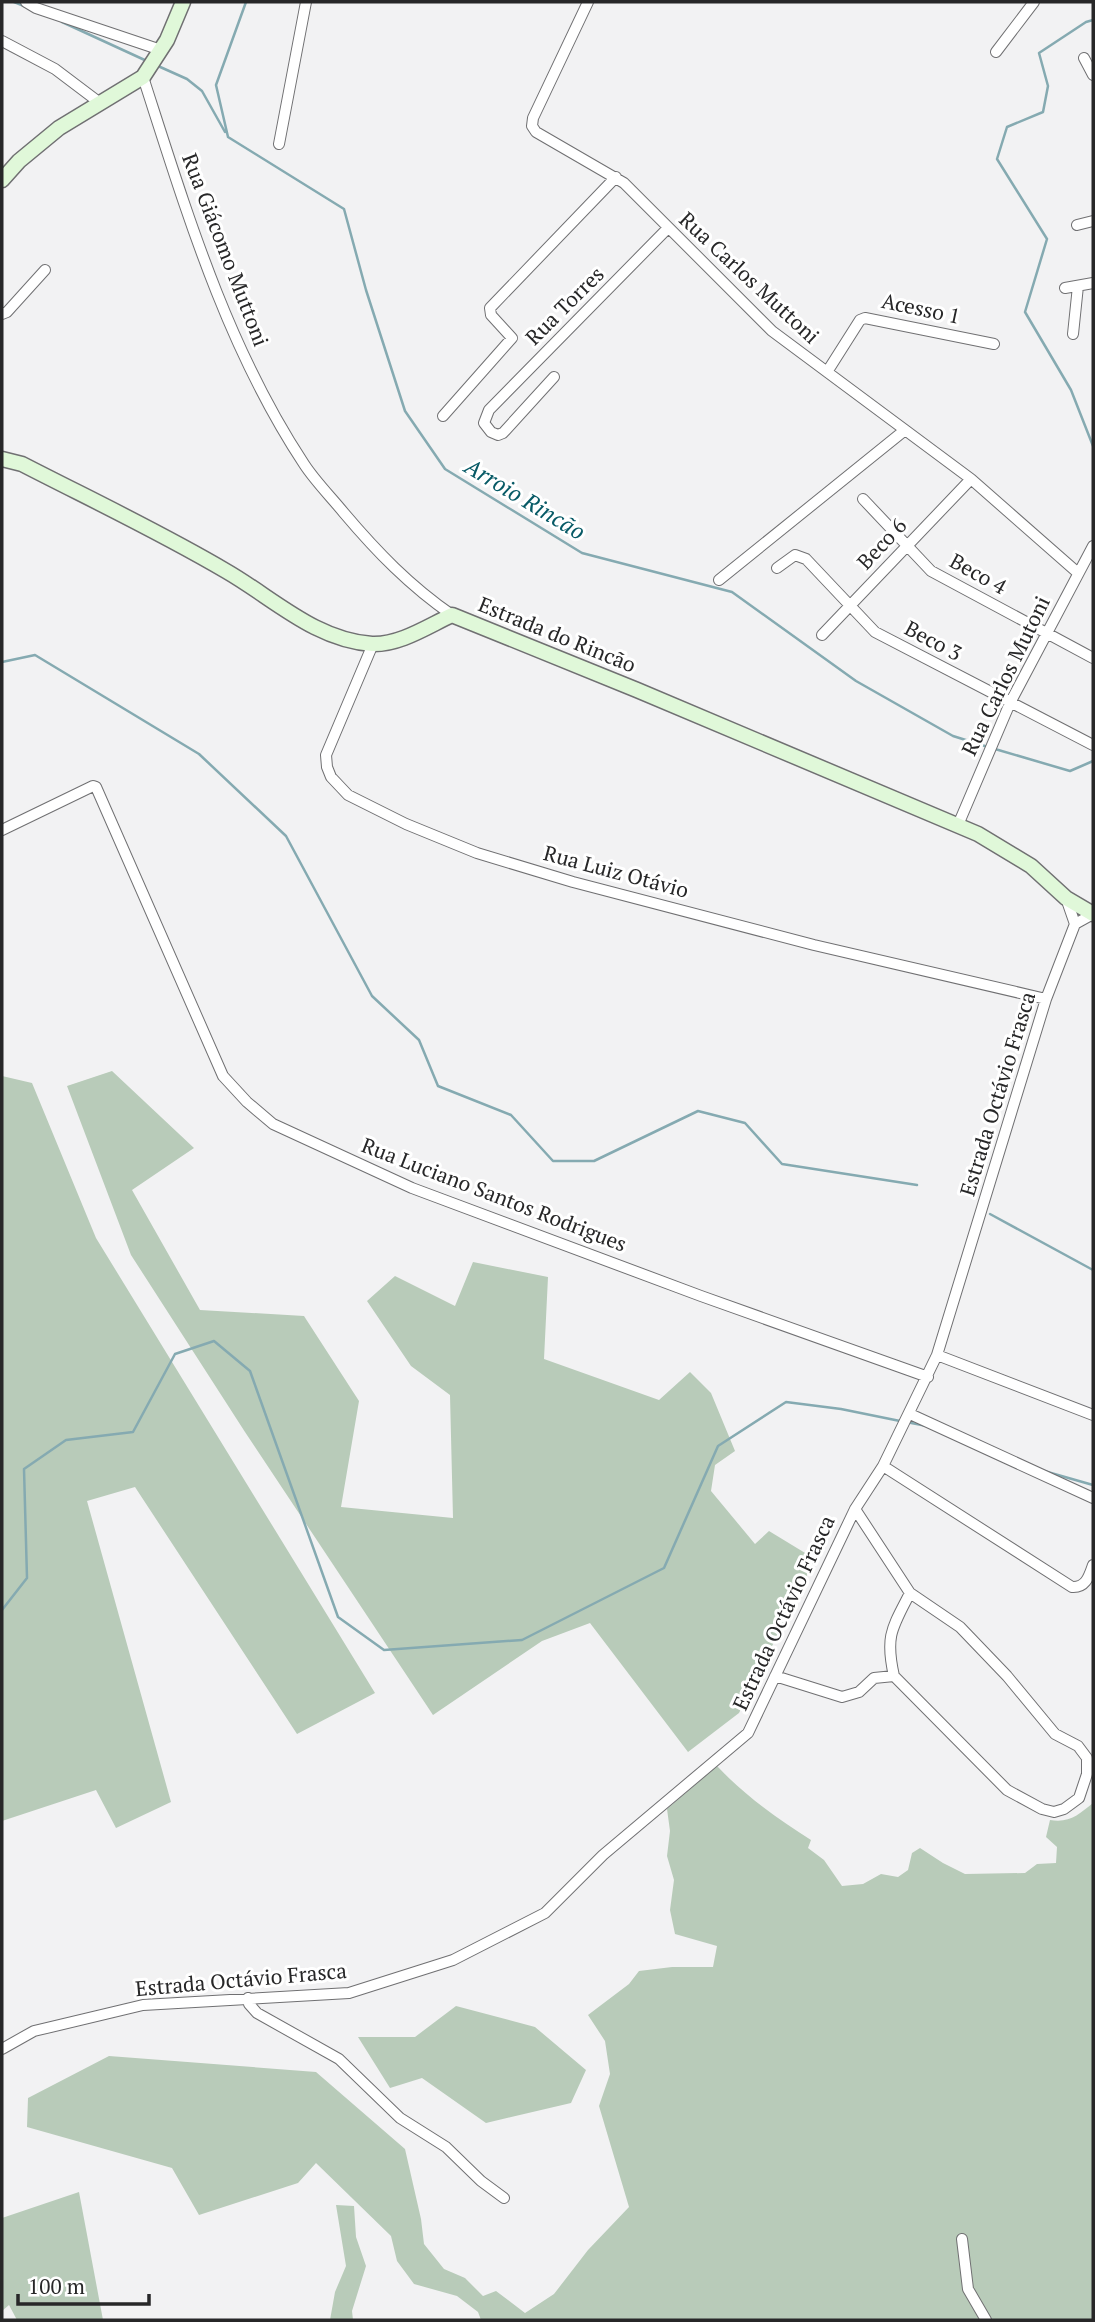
<svg xmlns="http://www.w3.org/2000/svg" width="1095" height="2322" font-family="'PT Serif',serif">
	<style>
		.green { fill: #b8cbb9 }
		.lines { fill: none; stroke-linecap: round; stroke-linejoin: round }
		.stream { stroke: #85aab1; stroke-width: 2.5 }
		.street-casing { stroke: #707072; stroke-width: 12 }
		.secondary-casing { stroke: #707072; stroke-width: 17 }
		.street { stroke: #fff; stroke-width: 10 }
		.secondary { stroke: #e0f8d9; stroke-width: 14 }
		.labels { text-anchor: middle; stroke-width: 6; stroke-linejoin: round; paint-order: stroke }
		.street-label { font-size: 21px; fill: #272728; stroke: #fff }
		.water-label { font-size: 23px; font-style: italic; fill: #075a66; stroke: #fff }
	</style>
	<rect width="100%" height="100%" fill="#f2f2f3"/>
	<path class="green" d="M 112,1071 L 194,1148 L 132,1190 L 200,1310 L 304,1316 L 359,1401 L 341,1507 L 453,1518 L 450,1395 L 411,1366 L 367,1301 L 395,1276 L 455,1306 L 473,1262 L 548,1277 L 544,1359 L 659,1400 L 690,1372 L 711,1393 L 735,1451 L 715,1465 L 711,1491 L 755,1544 L 769,1531 L 815,1559 L 739,1713 L 688,1752 L 590,1623 L 542,1641 L 433,1715 L 245,1432 L 131,1255 L 67,1086 Z
		M 2,1076 L 32,1083 L 96,1238 L 375,1693 L 297,1734 L 135,1487 L 87,1501 L 171,1802 L 116,1828 L 96,1790 L 2,1821 Z
		M 717,1766 C 744,1795 778,1819 811,1840 L 808,1848 L 824,1860 L 842,1886 L 863,1884 L 881,1874 L 898,1877 L 908,1870 L 912,1853 L 920,1848 L 943,1863 L 965,1874 L 1025,1873 L 1037,1864 L 1056,1863 L 1057,1847 L 1046,1837 L 1050,1820 C 1070,1823 1078,1815 1093,1803 L 1093,2320 L 481,2320 L 478,2312 L 457,2296 L 414,2284 L 397,2261 L 391,2236 L 316,2163 L 298,2183 L 199,2215 L 172,2168 L 27,2127 L 28,2098 L 109,2056 L 316,2072 L 405,2149 L 421,2219 L 424,2244 L 444,2269 L 465,2278 L 483,2296 L 496,2291 L 525,2313 L 554,2294 L 588,2250 L 629,2207 L 599,2106 L 610,2074 L 605,2041 L 588,2015 L 629,1984 L 639,1971 L 672,1967 L 713,1967 L 717,1946 L 675,1934 L 670,1910 L 674,1880 L 667,1856 L 670,1831 L 667,1809 Z
		M 456,2006 L 535,2027 L 586,2070 L 571,2103 L 486,2123 L 422,2078 L 390,2088 L 358,2037 L 415,2037 Z
		M 79,2192 L 103,2320 L 17,2320 L 9,2305 L 2,2311 L 2,2218 Z
		M 336,2205 L 354,2206 L 356,2237 L 366,2266 L 352,2311 L 353,2320 L 330,2320 L 335,2292 L 346,2266 Z"/>
	<g class="lines">
		<path class="stream" d="M 14,2 L 24,6
			M 246,2 L 216,85 L 228,137 L 344,209 L 366,290 L 405,411 L 445,469 L 582,553 L 732,592 L 856,681 L 953,736 L 988,747
			M 1093,20 L 1086,22 L 1039,53 L 1048,86 L 1043,112 L 1007,127 L 997,159 L 1047,239 L 1025,312 L 1071,390 L 1093,446
			M 62,22 L 149,62
			M 158,66 L 187,79 L 202,91 L 225,132
			M 2,662 L 35,655 L 199,754 L 286,836 L 372,996 L 419,1040 L 438,1086 L 511,1115 L 553,1161 L 594,1161 L 698,1111 L 745,1123 L 782,1164 L 917,1185
			M 995,749 L 1070,771 L 1093,761
			M 990,1214 L 1093,1270
			M 906,1422 L 927,1426
			M 1044,1471 L 1093,1485
			M 2,1610 L 27,1578 L 24,1469 L 66,1440 L 133,1432 L 175,1354 L 214,1341 L 250,1371 L 338,1617 L 384,1650 L 522,1640 L 664,1568 L 718,1446 L 786,1402 L 841,1409 L 900,1421"/>
		<g class="street-casing">
			<path id="street" d="M 26,2 L 36,8 L 161,50
				M 588,2 L 533,118 L 532,126 L 536,132 L 624,183 L 772,331 L 971,479 L 1078,573
				M 2,41 L 55,69 L 100,103
				M 996,52 L 1034,2
				M 1084,58 L 1093,75
				M 143,77 C 186,210 226,346 304,464 C 315,481 331,497 344,513 C 377,552 410,586 452,615
				M 279,144 L 306,2
				M 1077,225 L 1093,221
				M 1065,288 L 1093,283
				M 2,314 L 7,312 L 45,270
				M 1073,334 L 1078,286
				M 827,372 L 860,320 L 865,318 L 994,344
				M 554,377 L 503,433 L 498,435 L 491,432 L 484,423 L 489,410 L 668,228
				M 443,416 L 512,338 L 491,315 L 490,308 L 616,177
				M 863,499 L 931,571 L 1093,658
				M 777,568 L 795,555 L 806,559 L 875,632 L 1093,745
				M 719,580 L 905,430
				M 822,635 L 971,479
				M 373,644 L 326,755 L 327,767 L 331,777 L 348,795 L 406,824 L 477,853 L 573,882 L 814,945 L 1046,999
				M 958,825 L 1010,703 L 1093,546
				M 2,830 L 93,786 L 96,787 L 223,1076 L 247,1102 L 273,1124 L 412,1188 L 701,1296 L 928,1377
				M 1066,898 L 1075,924
				M 937,1355 L 1093,1415
				M 910,1414 L 1093,1498
				M 883,1466 L 1072,1587 C 1086,1588 1089,1576 1093,1565
				M 775,1676 L 842,1697 L 859,1692 L 874,1678 L 894,1676 L 1007,1790 L 1042,1809 L 1054,1812 L 1064,1809 L 1079,1798 L 1087,1774 L 1087,1758 L 1078,1746 L 1055,1734 L 1007,1676 L 960,1627 L 910,1593 L 855,1509
				M 894,1676 C 885,1636 892,1628 910,1593
				M 248,1998 L 249,2004 L 257,2013 L 339,2059 L 400,2118 L 446,2147 L 481,2181 L 504,2198
				M 2,2049 L 34,2031 L 143,2005 L 349,1993 L 453,1960 L 545,1913 L 603,1855 L 748,1733 L 855,1509 L 883,1466 L 937,1355 L 1046,999 L 1075,924 L 1093,914
				M 962,2239 L 968,2289 L 986,2320"/>
		</g>
		<g class="secondary-casing">
			<path id="secondary" d="M 2,180 L 19,161 L 59,128 L 143,77 L 167,40 L 183,2
				M 2,459 L 22,464 C 90,499 160,532 226,571 C 273,598 315,640 372,644 C 400,645 428,626 452,615 L 637,690 L 978,834 L 1031,866 L 1066,898 L 1093,914"/>
		</g>
		<use href="#street" class="street"/>
		<use href="#secondary" class="secondary"/>
	</g>
	<g class="labels">
		<g class="street-label">
			<text transform="translate(225 250) rotate(69)" y="7">Rua Giácomo Muttoni</text>
			<text transform="translate(749 278) rotate(43)" y="7">Rua Carlos Muttoni</text>
			<text transform="translate(565 306) rotate(-45)" y="7">Rua Torres</text>
			<text transform="translate(921 309) rotate(12)" y="7">Acesso 1</text>
			<text transform="translate(882 544) rotate(-47)" y="7">Beco 6</text>
			<text transform="translate(978 574) rotate(29)" y="7">Beco 4</text>
			<text transform="translate(557 635) rotate(22)" y="7">Estrada do Rincão</text>
			<text transform="translate(933 641) rotate(28)" y="7">Beco 3</text>
			<text transform="translate(1006 676) rotate(-64)" y="7">Rua Carlos Mutoni</text>
			<text transform="translate(616 872) rotate(15)" y="7">Rua Luiz Otávio</text>
			<text transform="translate(998 1094) rotate(-73)" y="7">Estrada Octávio Frasca</text>
			<text transform="translate(494 1195) rotate(21)" y="7">Rua Luciano Santos Rodrigues</text>
			<text transform="translate(784 1613) rotate(-65)" y="7">Estrada Octávio Frasca</text>
			<text transform="translate(241 1980) rotate(-5)" y="7">Estrada Octávio Frasca</text>
		</g>
		<g class="water-label">
			<text transform="translate(525 499) rotate(31)" y="8">Arroio Rincão</text>
		</g>
	</g>
	<rect width="1095" height="2322" fill="none" stroke="#272728" stroke-width="7"/>
	<path d="M18 2294v10h131v-10" fill="none" stroke="#272728" stroke-width="3.5"/>
	<text x="28" y="2294" font-size="21" fill="#272728" stroke="#ffffff" stroke-width="5" paint-order="stroke">100 m</text>
</svg>
